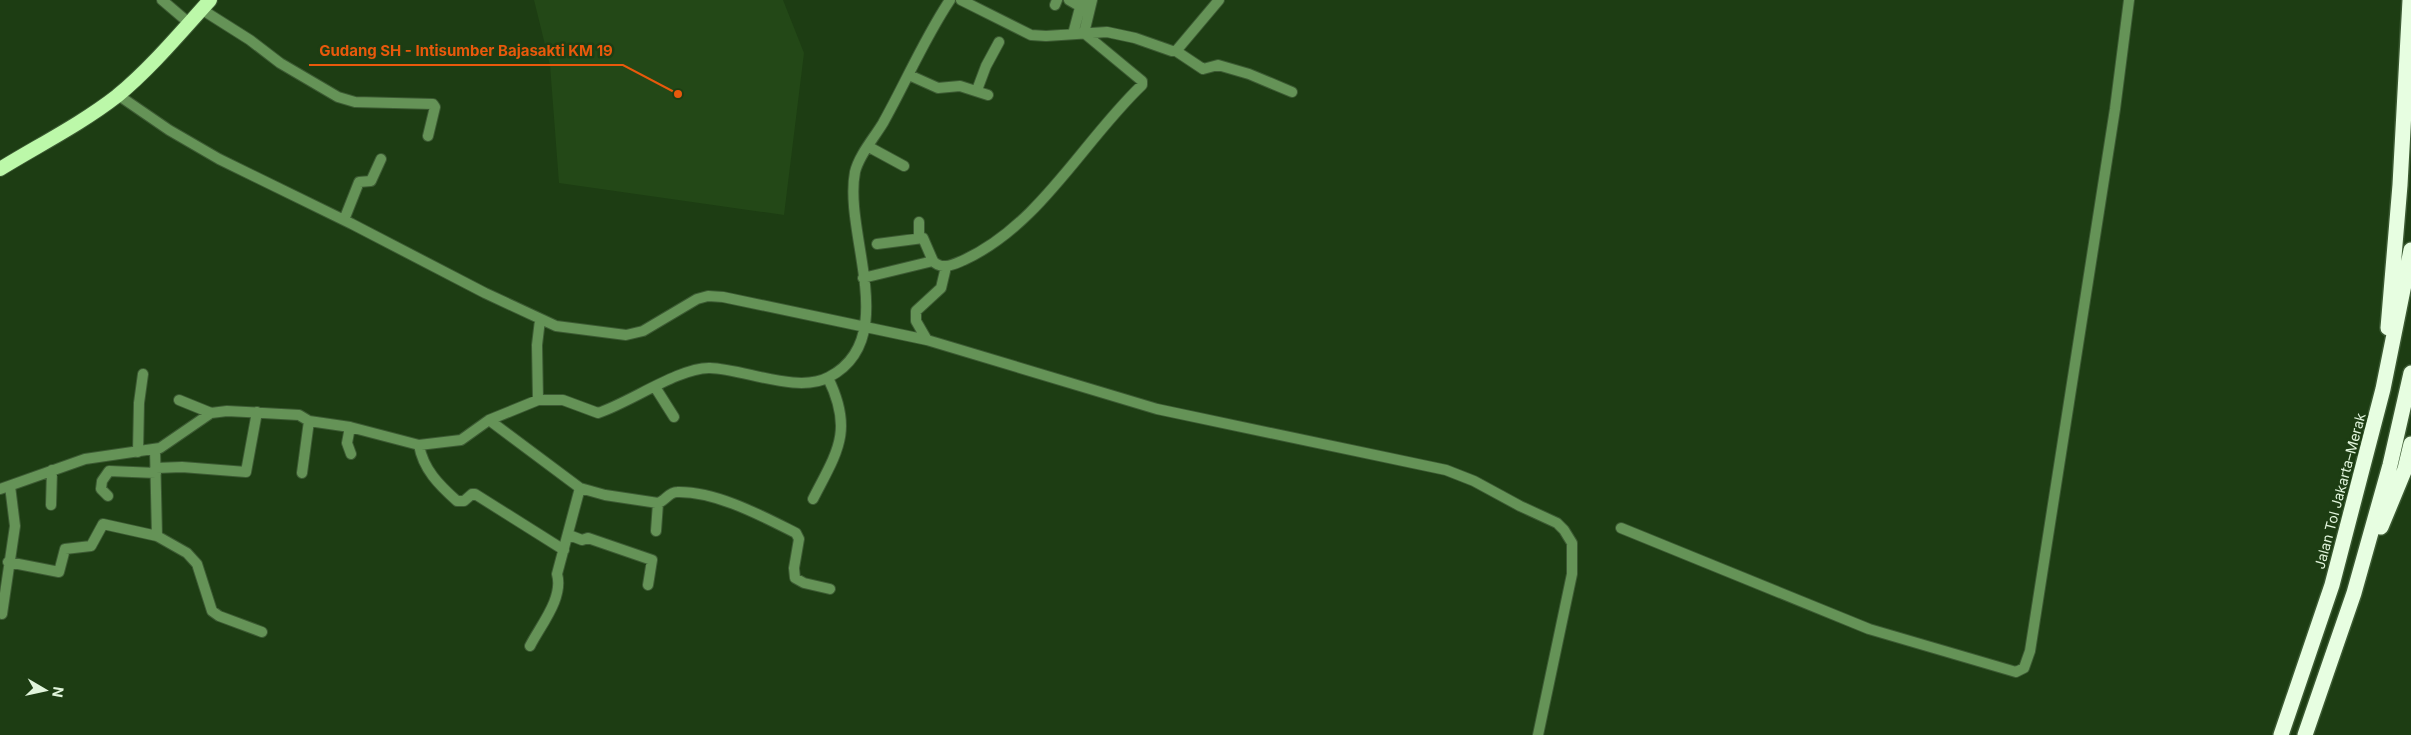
<svg xmlns="http://www.w3.org/2000/svg" width="2411" height="735" font-family="Inter,sans-serif">
	<style>
		.built { fill: #234817 }
		.lines { fill: none; stroke-linecap: round; stroke-linejoin: round }
		.minor-casing { stroke: #3c5a33; stroke-width: 12 }
		.trunk-casing { stroke: #3c5a33; stroke-width: 16 }
		.motorway-casing { stroke: #3c5a33; stroke-width: 18 }
		.minor { stroke: #659357; stroke-width: 10 }
		.trunk { stroke: #bcf8a9; stroke-width: 14 }
		.motorway { stroke: #e7fee1; stroke-width: 15 }
		.labels { text-anchor: middle; stroke-width: 5; stroke-linejoin: round; paint-order: stroke }
		.street-label { font-size: 14px; fill: #e1f5dc; stroke: #1d3d13 }
		.leader { fill: none; stroke: #e8590c; stroke-width: 2 }
		.callout-dot { fill: #e8590c; stroke: #1d3d13; stroke-width: 2 }
		.callout-label { font-size: 15px; text-anchor: middle; font-weight: bold; fill: #e8590c; stroke: #1d3d13; stroke-width: 5; stroke-linejoin: round; paint-order: stroke }
	</style>
	<rect width="100%" height="100%" fill="#1d3d13"/>
	<path class="built" d="M 534,0 L 783,0 L 804,53 L 784,215 L 559,183 L 550,65 Z"/>
	<g class="lines">
		<g class="minor-casing">
			<path id="minor" d="M 162,0 L 189,23
				M 961,0 L 1031,35 L 1046,36 L 1107,32 L 1135,38 L 1172,51 L 1176,51 L 1219,0
				M 1069,0 L 1081,7
				M 1055,5 L 1057,0
				M 201,9 L 250,40 L 280,63 L 338,97 L 355,102 L 433,104 L 435,107 L 428,136
				M 1073,34 L 1082,0
				M 1176,51 L 1203,69 L 1218,65 L 1249,74 L 1292,92
				M 909,75 L 938,88 L 960,86 L 988,95
				M 977,90 L 986,66 L 999,42
				M 118,95 L 169,130 L 219,159 L 352,224 L 485,293 L 556,326 L 626,335 L 643,331 L 697,299 L 708,296 L 723,297 L 927,340 L 1157,409 L 1446,470 L 1474,481 L 1520,506 L 1557,523 L 1564,530 L 1572,543 L 1572,574 L 1538,735
				M 869,147 L 904,166
				M 344,220 L 359,182 L 371,181 L 381,159
				M 919,238 L 919,222
				M 877,244 L 923,238 L 933,261
				M 863,278 L 933,261 C 942,271 954,264 964,260 C 1040,225 1083,141 1142,85 L 1142,81 L 1084,33 L 1092,0
				M 927,340 L 916,321 L 916,311 L 941,288 L 946,267
				M 655,387 L 674,417
				M 179,400 L 211,413
				M 538,400 L 537,345 L 540,320
				M 489,420 L 580,488 L 557,574 C 564,598 540,626 530,646
				M 350,427 L 347,443 L 351,454
				M 419,445 C 423,469 439,485 457,501 L 464,501 L 472,494 L 475,494 L 564,550
				M 155,449 L 157,536 L 187,553 L 197,564 L 212,611 L 219,616 L 262,632
				M 138,452 L 139,403 L 143,374
				M 156,468 L 182,467 L 246,472 L 257,412
				M 302,473 L 309,421
				M 580,488 L 605,495 L 658,503 C 665,501 669,492 677,492 C 716,491 762,516 796,533 L 799,539 L 794,568 L 795,578 L 804,583 L 830,589
				M 0,489 L 85,459 L 160,448 L 211,413 L 227,411 L 299,415 L 309,421 L 350,427 L 419,445 L 461,440 L 489,420 L 538,400 L 563,400 L 598,413 C 629,403 680,367 710,368 C 744,369 798,394 829,377 C 902,339 843,234 855,172 C 859,155 874,138 883,123 C 906,82 924,39 950,0
				M 108,496 L 101,489 L 102,481 L 109,471 L 156,473
				M 813,499 C 837,452 854,431 828,378
				M 51,505 L 52,470
				M 1621,528 L 1869,629 L 2016,672 L 2024,668 L 2030,651 L 2115,109 L 2129,0
				M 656,531 L 658,503
				M 569,535 L 582,540 L 588,538 L 652,560 L 648,585
				M 8,562 L 59,572 L 65,549 L 91,546 L 103,524 L 157,536
				M 2,614 L 15,526 L 10,486"/>
		</g>
		<g class="trunk-casing">
			<path id="trunk" d="M 0,169 C 39,145 81,124 117,96 C 151,68 180,33 210,0"/>
		</g>
		<g class="motorway-casing">
			<path id="motorway" d="M 2388,328 L 2400,185 L 2410,0
				M 2381,527 L 2405,469 L 2411,444
				M 2281,735 L 2332,585 L 2383,389 L 2411,250
				M 2305,735 L 2354,593 L 2390,465 L 2411,373"/>
		</g>
		<use href="#minor" class="minor"/>
		<use href="#trunk" class="trunk"/>
		<use href="#motorway" class="motorway"/>
	</g>
	<g class="labels">
		<g class="street-label">
			<text transform="translate(2340 491) rotate(-75)" y="5">Jalan Tol Jakarta–Merak</text>
		</g>
	</g>
	<path class="leader" d="M678 94L623 65H309"/>
	<circle class="callout-dot" cx="678" cy="94" r="5"/>
	<g class="callout-label">
		<text x="466" y="56">Gudang SH - Intisumber Bajasakti KM 19</text>
	</g>
	<g transform="translate(45 690) rotate(99)" stroke="#1d3d13" stroke-width="4" paint-order="stroke">
	<path d="M0-4L9 19L0 12L-9 19Z" fill="#e1f5dc"/>
	<text y="-8" font-size="14" font-weight="bold" text-anchor="middle" fill="#e1f5dc">N</text>
	</g>
</svg>
